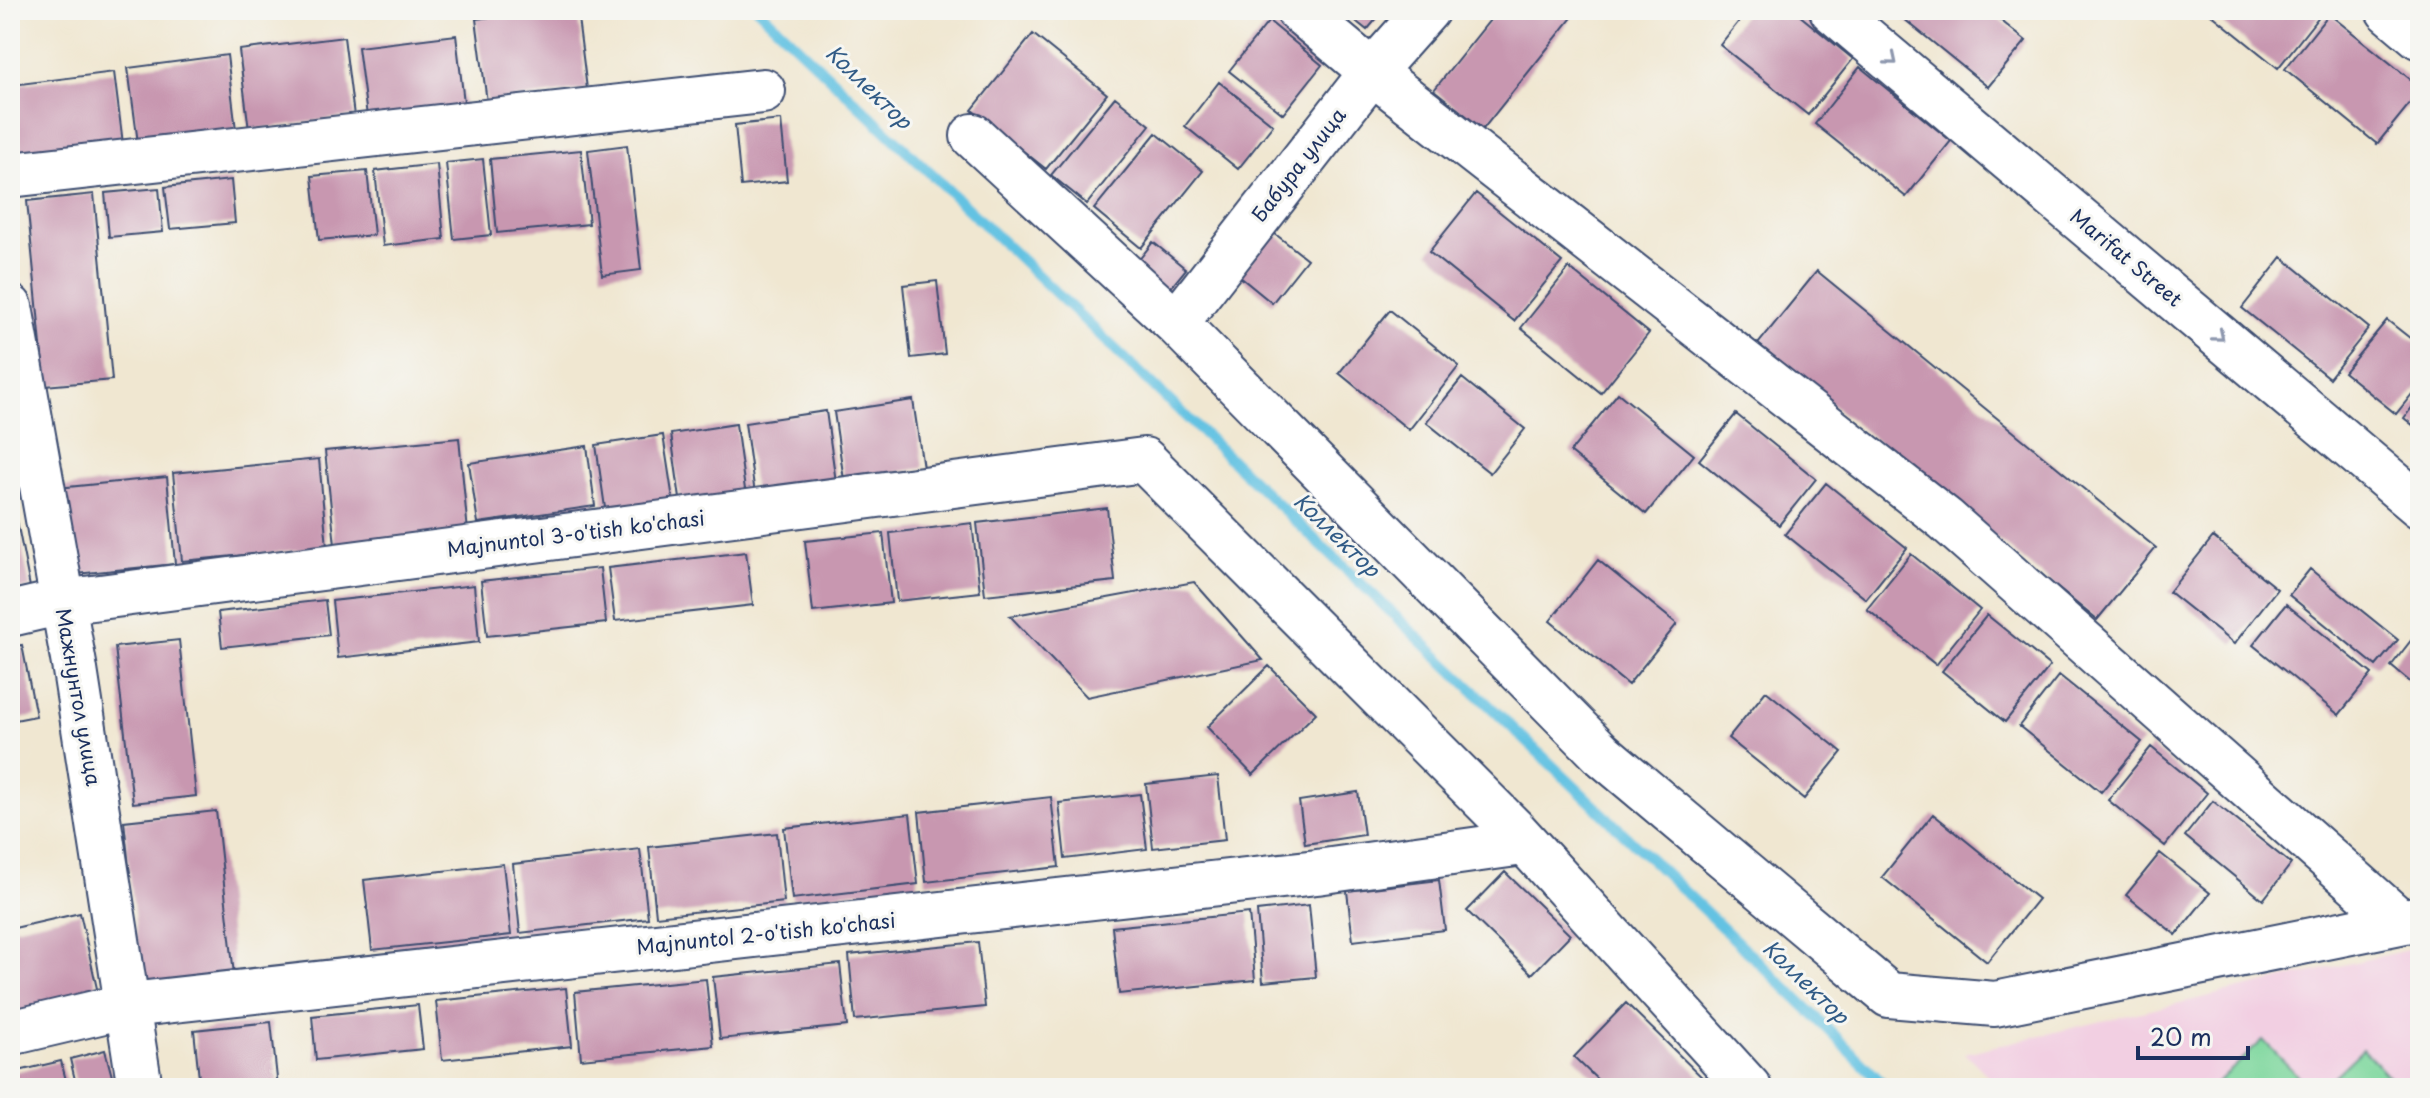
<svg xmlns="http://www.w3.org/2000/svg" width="2430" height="1098" font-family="'Playpen Sans',sans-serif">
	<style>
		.built { fill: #f2cfe2 }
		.green { fill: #7ed79d; stroke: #4c837e; stroke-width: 2 }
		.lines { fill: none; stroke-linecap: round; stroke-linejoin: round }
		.stream { stroke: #64c2e2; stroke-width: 11 }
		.building { fill: #c897b0 }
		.minor-casing { stroke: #3b4b6f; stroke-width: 48 }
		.minor { stroke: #fff; stroke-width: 44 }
		.oneway { stroke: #8d97ae }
		.labels { text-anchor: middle; stroke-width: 6; stroke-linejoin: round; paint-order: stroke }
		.street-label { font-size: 20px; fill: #1b2f5e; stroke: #f6f6f2 }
		.water-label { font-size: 22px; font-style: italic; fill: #315b86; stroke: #f6f6f2 }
	</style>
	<rect width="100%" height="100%" fill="#f6f6f2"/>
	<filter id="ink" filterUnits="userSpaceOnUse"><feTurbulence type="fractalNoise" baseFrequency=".0125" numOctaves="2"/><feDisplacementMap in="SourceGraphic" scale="16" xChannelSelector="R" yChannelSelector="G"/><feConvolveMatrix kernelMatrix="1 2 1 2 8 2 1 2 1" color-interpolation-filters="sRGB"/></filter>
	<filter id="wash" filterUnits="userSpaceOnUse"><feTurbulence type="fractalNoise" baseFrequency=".006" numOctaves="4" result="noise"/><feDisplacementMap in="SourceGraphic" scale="32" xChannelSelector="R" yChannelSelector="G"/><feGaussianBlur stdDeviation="1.8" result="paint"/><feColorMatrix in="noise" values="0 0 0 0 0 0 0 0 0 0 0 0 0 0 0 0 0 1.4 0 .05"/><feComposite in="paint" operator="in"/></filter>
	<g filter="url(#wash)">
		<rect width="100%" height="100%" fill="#f0e7d1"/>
		<path class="built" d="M 2420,947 L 2420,1088 L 2000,1088 L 1965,1053 Z"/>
		<path class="green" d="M 2263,1040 L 2298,1076 L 2284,1088 L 2212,1088 Z
			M 2363,1049 L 2399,1088 L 2322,1088 Z"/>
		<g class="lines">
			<path class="stream" d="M 759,10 L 1812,1013 L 1887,1088"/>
		</g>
		<g id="blocks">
			<path class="building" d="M 542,10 L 577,10 L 587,89 L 487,102 L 476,19 Z
				M 1342,10 L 1384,10 L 1367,30 Z
				M 1498,10 L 1578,10 L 1483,129 L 1434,90 Z
				M 1748,10 L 1793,10 L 1853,59 L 1808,115 L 1720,45 Z
				M 1893,10 L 1988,10 L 2026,41 L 1988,87 Z
				M 2206,10 L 2324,10 L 2278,68 Z
				M 2329,14 L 2420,87 L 2420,91 L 2377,144 L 2285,69 Z
				M 1269,21 L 1322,65 L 1283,114 L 1229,71 Z
				M 1033,34 L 1107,94 L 1046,169 L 972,110 Z
				M 456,35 L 465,111 L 368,124 L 358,47 Z
				M 344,37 L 354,116 L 249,130 L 239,50 Z
				M 227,55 L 236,130 L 138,143 L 128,68 Z
				M 1860,67 L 1951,141 L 1906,197 L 1815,124 Z
				M 114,72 L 123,144 L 22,157 L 12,85 Z
				M 1219,82 L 1273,125 L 1238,169 L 1185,126 Z
				M 1115,97 L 1150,125 L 1087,204 L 1051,175 Z
				M 781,120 L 787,181 L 741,186 L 735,125 Z
				M 1156,133 L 1203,171 L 1141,248 L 1094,209 Z
				M 627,145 L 641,270 L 602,275 L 588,150 Z
				M 581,150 L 589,224 L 497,233 L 490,159 Z
				M 483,159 L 491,235 L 454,239 L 446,163 Z
				M 437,164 L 444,239 L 383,246 L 375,171 Z
				M 367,171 L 374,235 L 319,240 L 312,176 Z
				M 231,180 L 235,223 L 170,229 L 165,187 Z
				M 159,188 L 163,232 L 109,237 L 105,193 Z
				M 1476,193 L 1562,262 L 1514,321 L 1429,252 Z
				M 94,194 L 112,380 L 45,386 L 27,201 Z
				M 1274,233 L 1307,259 L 1272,303 L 1239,276 Z
				M 1153,242 L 1186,269 L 1164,296 L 1131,270 Z
				M 2282,257 L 2369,328 L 2329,378 L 2242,308 Z
				M 1569,268 L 1649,333 L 1601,393 L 1521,328 Z
				M 1817,271 L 2156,548 L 2097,620 L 1758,344 Z
				M 937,281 L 945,354 L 911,358 L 903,285 Z
				M 1390,310 L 1459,366 L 1409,430 L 1339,373 Z
				M 2387,320 L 2420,346 L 2420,384 L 2396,414 L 2344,372 Z
				M 1462,378 L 1525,429 L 1490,473 L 1426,422 Z
				M 1618,393 L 1694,455 L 1646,514 L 1570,452 Z
				M 2420,397 L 2420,431 L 2404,418 Z
				M 913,400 L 923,468 L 844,480 L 834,412 Z
				M 826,411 L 836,482 L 755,494 L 745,423 Z
				M 1736,414 L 1816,479 L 1779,525 L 1699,460 Z
				M 736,424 L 746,497 L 681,506 L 671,434 Z
				M 663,435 L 674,506 L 606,515 L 596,445 Z
				M 459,438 L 468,532 L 335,545 L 325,451 Z
				M 587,446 L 595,506 L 478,523 L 469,463 Z
				M 319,459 L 327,547 L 182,561 L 173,473 Z
				M 167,477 L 175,564 L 66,575 L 58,488 Z
				M 1826,483 L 1907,548 L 1866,599 L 1785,534 Z
				M 10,501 L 13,501 L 30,587 L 10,591 Z
				M 1107,508 L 1115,581 L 985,595 L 977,523 Z
				M 972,523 L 980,592 L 897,601 L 890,533 Z
				M 883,533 L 891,603 L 813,612 L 805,541 Z
				M 2213,537 L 2277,589 L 2234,644 L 2169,592 Z
				M 746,552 L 753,605 L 615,621 L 608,568 Z
				M 1911,554 L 1980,610 L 1936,665 L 1867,609 Z
				M 1598,560 L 1677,624 L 1628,685 L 1550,621 Z
				M 600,568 L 606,623 L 487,636 L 481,581 Z
				M 2310,569 L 2398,640 L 2376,666 L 2289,595 Z
				M 1194,582 L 1263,660 L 1087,697 L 1010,616 Z
				M 474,585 L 479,642 L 338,658 L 332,601 Z
				M 325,600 L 329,635 L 222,647 L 218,612 Z
				M 2286,604 L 2372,674 L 2339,715 L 2253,645 Z
				M 1987,615 L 2050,666 L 2005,722 L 1942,671 Z
				M 2420,629 L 2420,690 L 2391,666 Z
				M 179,640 L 196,796 L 133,803 L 115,647 Z
				M 22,645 L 36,716 L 10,721 L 10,647 Z
				M 1269,666 L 1316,713 L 1253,775 L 1207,727 Z
				M 2059,675 L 2142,742 L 2101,792 L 2019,726 Z
				M 1766,691 L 1842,752 L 1804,799 L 1728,738 Z
				M 2151,747 L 2207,793 L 2165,846 L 2108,800 Z
				M 1218,776 L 1225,840 L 1153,848 L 1146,784 Z
				M 1358,792 L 1364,835 L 1305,844 L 1299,801 Z
				M 1140,794 L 1147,849 L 1065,859 L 1059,803 Z
				M 1051,797 L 1059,867 L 926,882 L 919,812 Z
				M 2213,801 L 2291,864 L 2263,900 L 2185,836 Z
				M 216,811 L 235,984 L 143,994 L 124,821 Z
				M 910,814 L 918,884 L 792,899 L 784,828 Z
				M 1933,814 L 2038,899 L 1987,962 L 1882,877 Z
				M 777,833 L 784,902 L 656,916 L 649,847 Z
				M 640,849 L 648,918 L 520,933 L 513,864 Z
				M 2160,853 L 2210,893 L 2176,935 L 2126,895 Z
				M 503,864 L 511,935 L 372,950 L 364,880 Z
				M 1505,872 L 1570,935 L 1532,974 L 1467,911 Z
				M 1439,880 L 1445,930 L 1353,941 L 1347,891 Z
				M 1309,905 L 1316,977 L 1263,982 L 1257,911 Z
				M 80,913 L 98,993 L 10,1014 L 10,929 Z
				M 1249,913 L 1255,980 L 1119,994 L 1112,927 Z
				M 978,942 L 985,1007 L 855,1020 L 849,955 Z
				M 840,964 L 847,1026 L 720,1039 L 713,977 Z
				M 706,979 L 713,1046 L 581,1059 L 575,992 Z
				M 566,988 L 572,1046 L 442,1060 L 436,1001 Z
				M 1626,1003 L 1713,1088 L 1606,1088 L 1574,1057 Z
				M 418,1005 L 423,1049 L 316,1060 L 312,1016 Z
				M 271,1022 L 278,1088 L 200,1088 L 194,1030 Z
				M 105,1050 L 115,1088 L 77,1088 L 70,1059 Z
				M 61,1061 L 68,1088 L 10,1088 L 10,1073 Z"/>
		</g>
	</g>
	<g filter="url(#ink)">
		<use href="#blocks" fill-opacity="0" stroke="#3b4b6f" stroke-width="2"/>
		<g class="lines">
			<g class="minor-casing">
				<path id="minor" d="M 1298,10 L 1372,72 L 1945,519 L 2398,920
					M 1832,10 L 2420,506
					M 2388,10 L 2420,37
					M 973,136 L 1176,323 L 1602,754 L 1889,995 L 1995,1004 L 2420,918
					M 10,175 L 763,91
					M 10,307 L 75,670 L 140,1088
					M 1176,323 L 1372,72 L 1427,10
					M 10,614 L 62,602 L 1144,460 L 1516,832 L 1749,1088
					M 10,1033 L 129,1005 L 1317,872 L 1523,843"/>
			</g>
			<use href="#minor" class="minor"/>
		</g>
		<defs><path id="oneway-chevron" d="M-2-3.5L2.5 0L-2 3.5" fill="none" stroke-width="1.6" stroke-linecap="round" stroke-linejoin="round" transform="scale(2)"/></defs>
		<g class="oneway">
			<use href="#oneway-chevron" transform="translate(1892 60) rotate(40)"/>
			<use href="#oneway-chevron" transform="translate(2219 336) rotate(40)"/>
		</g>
	</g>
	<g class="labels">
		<g class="street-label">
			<text transform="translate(1299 165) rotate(-52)" y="7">Бабура улица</text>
			<text transform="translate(2126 258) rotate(40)" y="7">Marifat Street</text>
			<text transform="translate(576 534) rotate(-7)" y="7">Majnuntol 3-o'tish ko'chasi</text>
			<text transform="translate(78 697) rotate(80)" y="7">Мажнунтол улица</text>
			<text transform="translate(766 934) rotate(-6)" y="7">Majnuntol 2-o'tish ko'chasi</text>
		</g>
		<g class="water-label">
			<text transform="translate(869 87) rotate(44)" y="8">Коллектор</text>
			<text transform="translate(1337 535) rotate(44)" y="8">Коллектор</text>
			<text transform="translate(1806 982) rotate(44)" y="8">Коллектор</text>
		</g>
	</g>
	<rect width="2430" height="1098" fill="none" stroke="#f6f6f2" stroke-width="40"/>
	<path d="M2138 1046v12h110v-12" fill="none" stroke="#1b2f5e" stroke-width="4"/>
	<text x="2150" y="1046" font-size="24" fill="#1b2f5e" stroke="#f6f6f2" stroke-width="6" paint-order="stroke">20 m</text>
</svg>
